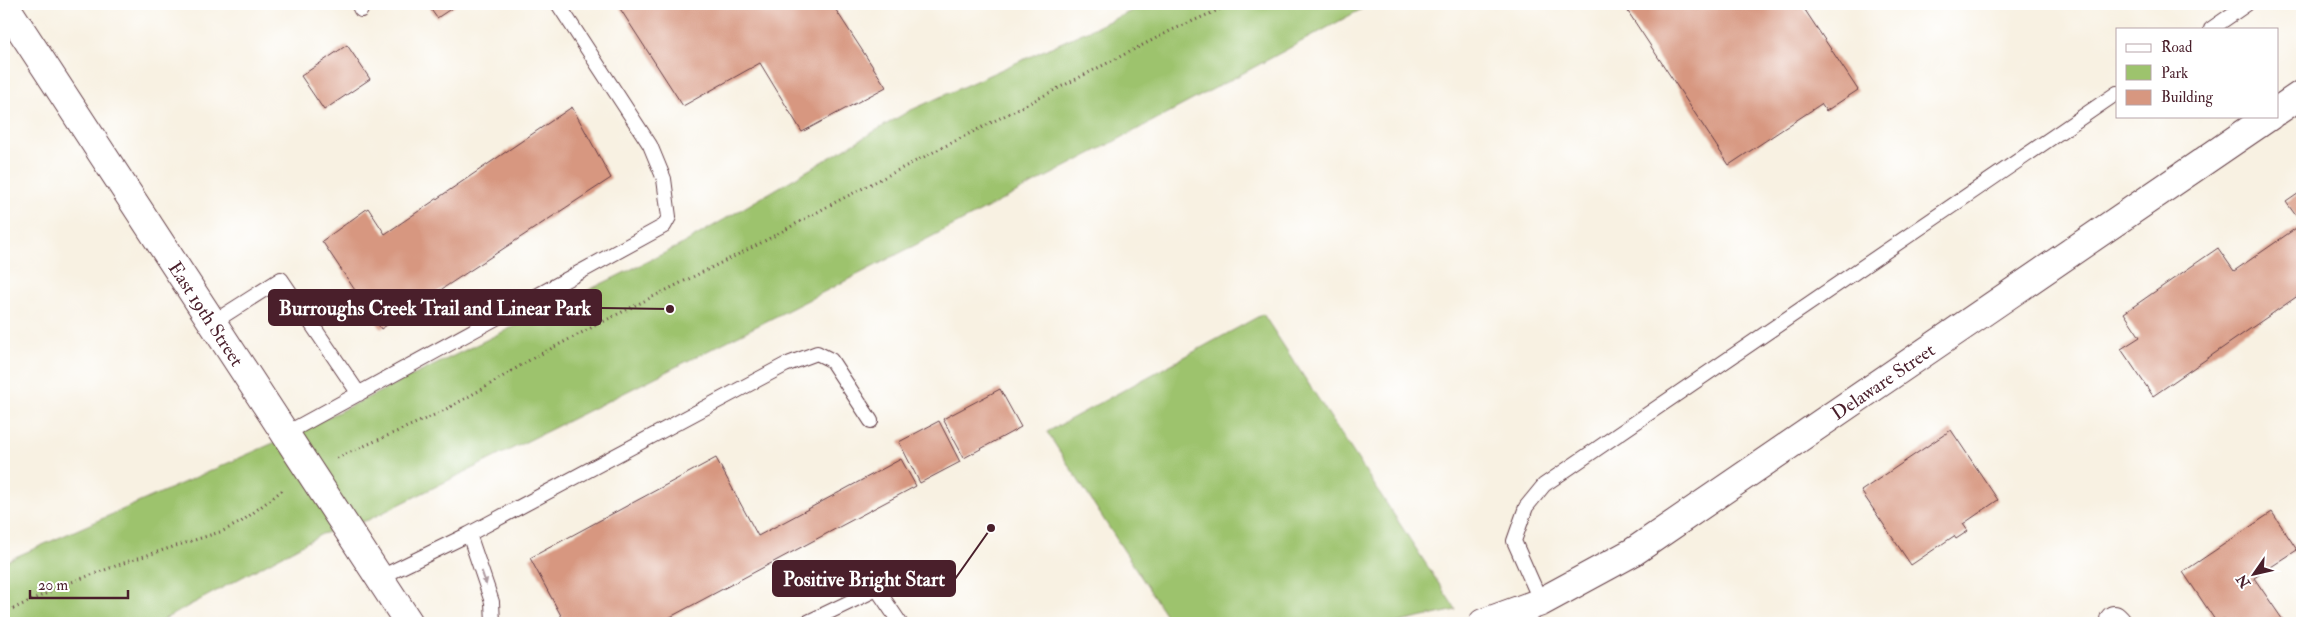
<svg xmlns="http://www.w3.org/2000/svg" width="2306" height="627" font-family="'IM FELL Double Pica',serif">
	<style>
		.green { fill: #9dc36d; stroke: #74714c }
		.building { fill: #d79780 }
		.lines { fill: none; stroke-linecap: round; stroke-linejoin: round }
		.lane-casing { stroke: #643e46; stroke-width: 16 }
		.street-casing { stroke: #643e46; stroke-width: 30 }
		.secondary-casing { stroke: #643e46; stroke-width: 30 }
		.path { stroke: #643e46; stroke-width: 3; stroke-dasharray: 1 4; stroke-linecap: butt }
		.lane { stroke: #fff; stroke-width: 14 }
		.street { stroke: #fff; stroke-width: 28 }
		.secondary { stroke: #fff; stroke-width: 28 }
		.oneway { fill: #ae9aa0 }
		.labels { text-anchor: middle; stroke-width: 4; stroke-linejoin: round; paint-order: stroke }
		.street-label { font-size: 19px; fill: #4a1f2b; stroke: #fff }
		.leader { fill: none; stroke: #4a1f2b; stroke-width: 2 }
		.callout-dot { fill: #4a1f2b; stroke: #fff; stroke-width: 2 }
		.callout { fill: #4a1f2b; stroke: #4a1f2b; stroke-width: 2 }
		.callout-label { font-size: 20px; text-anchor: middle; font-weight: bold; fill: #fff }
	</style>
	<rect width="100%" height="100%" fill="#fff"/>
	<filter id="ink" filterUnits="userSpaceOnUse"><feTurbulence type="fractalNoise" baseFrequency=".02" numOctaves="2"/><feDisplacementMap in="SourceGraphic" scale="10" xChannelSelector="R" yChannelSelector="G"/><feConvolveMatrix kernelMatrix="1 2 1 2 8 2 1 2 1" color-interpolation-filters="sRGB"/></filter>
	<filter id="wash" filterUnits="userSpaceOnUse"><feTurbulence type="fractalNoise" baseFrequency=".0096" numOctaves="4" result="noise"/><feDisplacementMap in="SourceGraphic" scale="20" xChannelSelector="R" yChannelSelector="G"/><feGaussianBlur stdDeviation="1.12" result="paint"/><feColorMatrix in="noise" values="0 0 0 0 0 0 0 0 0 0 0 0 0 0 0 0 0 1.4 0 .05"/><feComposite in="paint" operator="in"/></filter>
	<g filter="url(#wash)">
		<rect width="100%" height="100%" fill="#f8f1e2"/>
		<path class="green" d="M 1147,4 L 1371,4 C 1041,184 705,354 368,520 L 322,534 L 157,623 L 4,623 L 4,562 L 287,437 L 679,246 L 909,111 Z
			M 1263,314 L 1456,610 L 1396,623 L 1171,623 L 1047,432 Z"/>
		<g id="blocks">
			<path class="building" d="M 427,4 L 458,4 L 437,18 Z
				M 617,4 L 832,4 L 886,87 L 802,132 L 760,63 L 683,106 Z
				M 1623,4 L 1801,4 L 1858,90 L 1826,111 L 1821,104 L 1729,165 Z
				M 347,45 L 370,79 L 324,110 L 301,76 Z
				M 572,107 L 611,178 L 381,329 L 322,241 L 368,208 L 385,234 Z
				M 2302,191 L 2302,293 L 2153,396 L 2121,349 L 2140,337 L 2124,313 L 2218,248 L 2234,271 L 2302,224 L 2286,202 Z
				M 1000,389 L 1021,427 L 964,458 L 943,419 Z
				M 939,421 L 960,462 L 920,483 L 899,442 Z
				M 1951,430 L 1998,500 L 1963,524 L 1968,531 L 1956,539 L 1954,536 L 1911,565 L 1861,491 Z
				M 716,458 L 758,536 L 901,459 L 916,486 L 659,623 L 565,623 L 530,558 Z
				M 2272,512 L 2297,550 L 2254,578 L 2285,623 L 2227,623 L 2224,619 L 2217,623 L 2183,572 Z"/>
		</g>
	</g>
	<g filter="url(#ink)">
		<use href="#blocks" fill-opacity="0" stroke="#643e46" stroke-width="1"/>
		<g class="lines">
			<g class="lane-casing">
				<path id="lane" d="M 358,4 L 361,10
					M 2211,29 L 2247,4
					M 212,323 L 281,279 L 359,394
					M 285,434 L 664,226 L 669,217 L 664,179 L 650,145 L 558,4
					M 469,534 L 492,602 L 493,623
					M 379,578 L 469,534 L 785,365 L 817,353 L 831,360 L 871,421
					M 1541,602 L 1514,541 L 1526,507 L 1544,485 L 2117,93
					M 806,623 L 877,589 L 900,623"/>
			</g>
			<g class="street-casing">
				<g id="street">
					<path d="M 2277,111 L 2302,94"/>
					<path d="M 2114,620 L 2117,623"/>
					<path id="s1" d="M 1483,623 L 1541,602 L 1633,552 L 2270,116"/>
				</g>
			</g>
			<g class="secondary-casing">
				<g id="secondary">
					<path id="s2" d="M 4,4 L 409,623"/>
				</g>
			</g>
			<path class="path" d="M 337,458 L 439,413 L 484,388 L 533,358 L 612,317 L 759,244 L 832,204 L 1172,30 L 1232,4
				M 4,613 L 69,583 L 132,560 L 223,531 L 241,522 L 284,489"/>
			<use href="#lane" class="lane"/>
			<use href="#street" class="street"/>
			<use href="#secondary" class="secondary"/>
		</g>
		<defs><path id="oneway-solid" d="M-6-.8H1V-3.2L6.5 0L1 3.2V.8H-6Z" transform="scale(1.25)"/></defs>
		<use class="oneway" href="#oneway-solid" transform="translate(484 578) rotate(71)"/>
	</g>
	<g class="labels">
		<g class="street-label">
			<text dy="7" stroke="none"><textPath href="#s2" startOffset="370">East 19th Street</textPath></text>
			<text dy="7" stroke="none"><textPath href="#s1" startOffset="469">Delaware Street</textPath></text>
		</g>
	</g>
	<path class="leader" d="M670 309L601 308M991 528L955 579"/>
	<g class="callout-dot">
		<circle cx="670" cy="309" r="5"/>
		<circle cx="991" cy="528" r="5"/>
	</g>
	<g class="callout">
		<rect x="269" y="290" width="332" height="35" rx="5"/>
		<rect x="773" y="561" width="182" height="35" rx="5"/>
	</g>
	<g class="callout-label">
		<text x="435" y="315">Burroughs Creek Trail and Linear Park</text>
		<text x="864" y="586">Positive Bright Start</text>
	</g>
	<rect width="2306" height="627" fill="none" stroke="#fff" stroke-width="20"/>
	<rect x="2116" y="28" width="162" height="90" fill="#ffffff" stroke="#b7a5aa"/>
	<rect x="2126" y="44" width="25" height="8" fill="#ffffff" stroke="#b7a5aa"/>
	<text x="2161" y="52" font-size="15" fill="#4a1f2b">Road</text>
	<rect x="2126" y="65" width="25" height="15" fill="#9dc36d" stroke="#b7a5aa"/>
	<text x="2161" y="78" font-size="15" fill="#4a1f2b">Park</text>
	<rect x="2126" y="90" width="25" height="15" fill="#d79780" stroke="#b7a5aa"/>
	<text x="2161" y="102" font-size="15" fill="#4a1f2b">Building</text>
	<g transform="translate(2254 574) rotate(236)" stroke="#ffffff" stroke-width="4" paint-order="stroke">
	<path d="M0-4L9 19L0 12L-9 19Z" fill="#4a1f2b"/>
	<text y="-8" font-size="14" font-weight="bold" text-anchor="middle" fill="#4a1f2b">N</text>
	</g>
	<path d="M30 590v8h98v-8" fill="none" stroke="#4a1f2b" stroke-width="2.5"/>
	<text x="38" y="590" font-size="15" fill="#4a1f2b" stroke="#ffffff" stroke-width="4" paint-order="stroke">20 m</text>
</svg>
